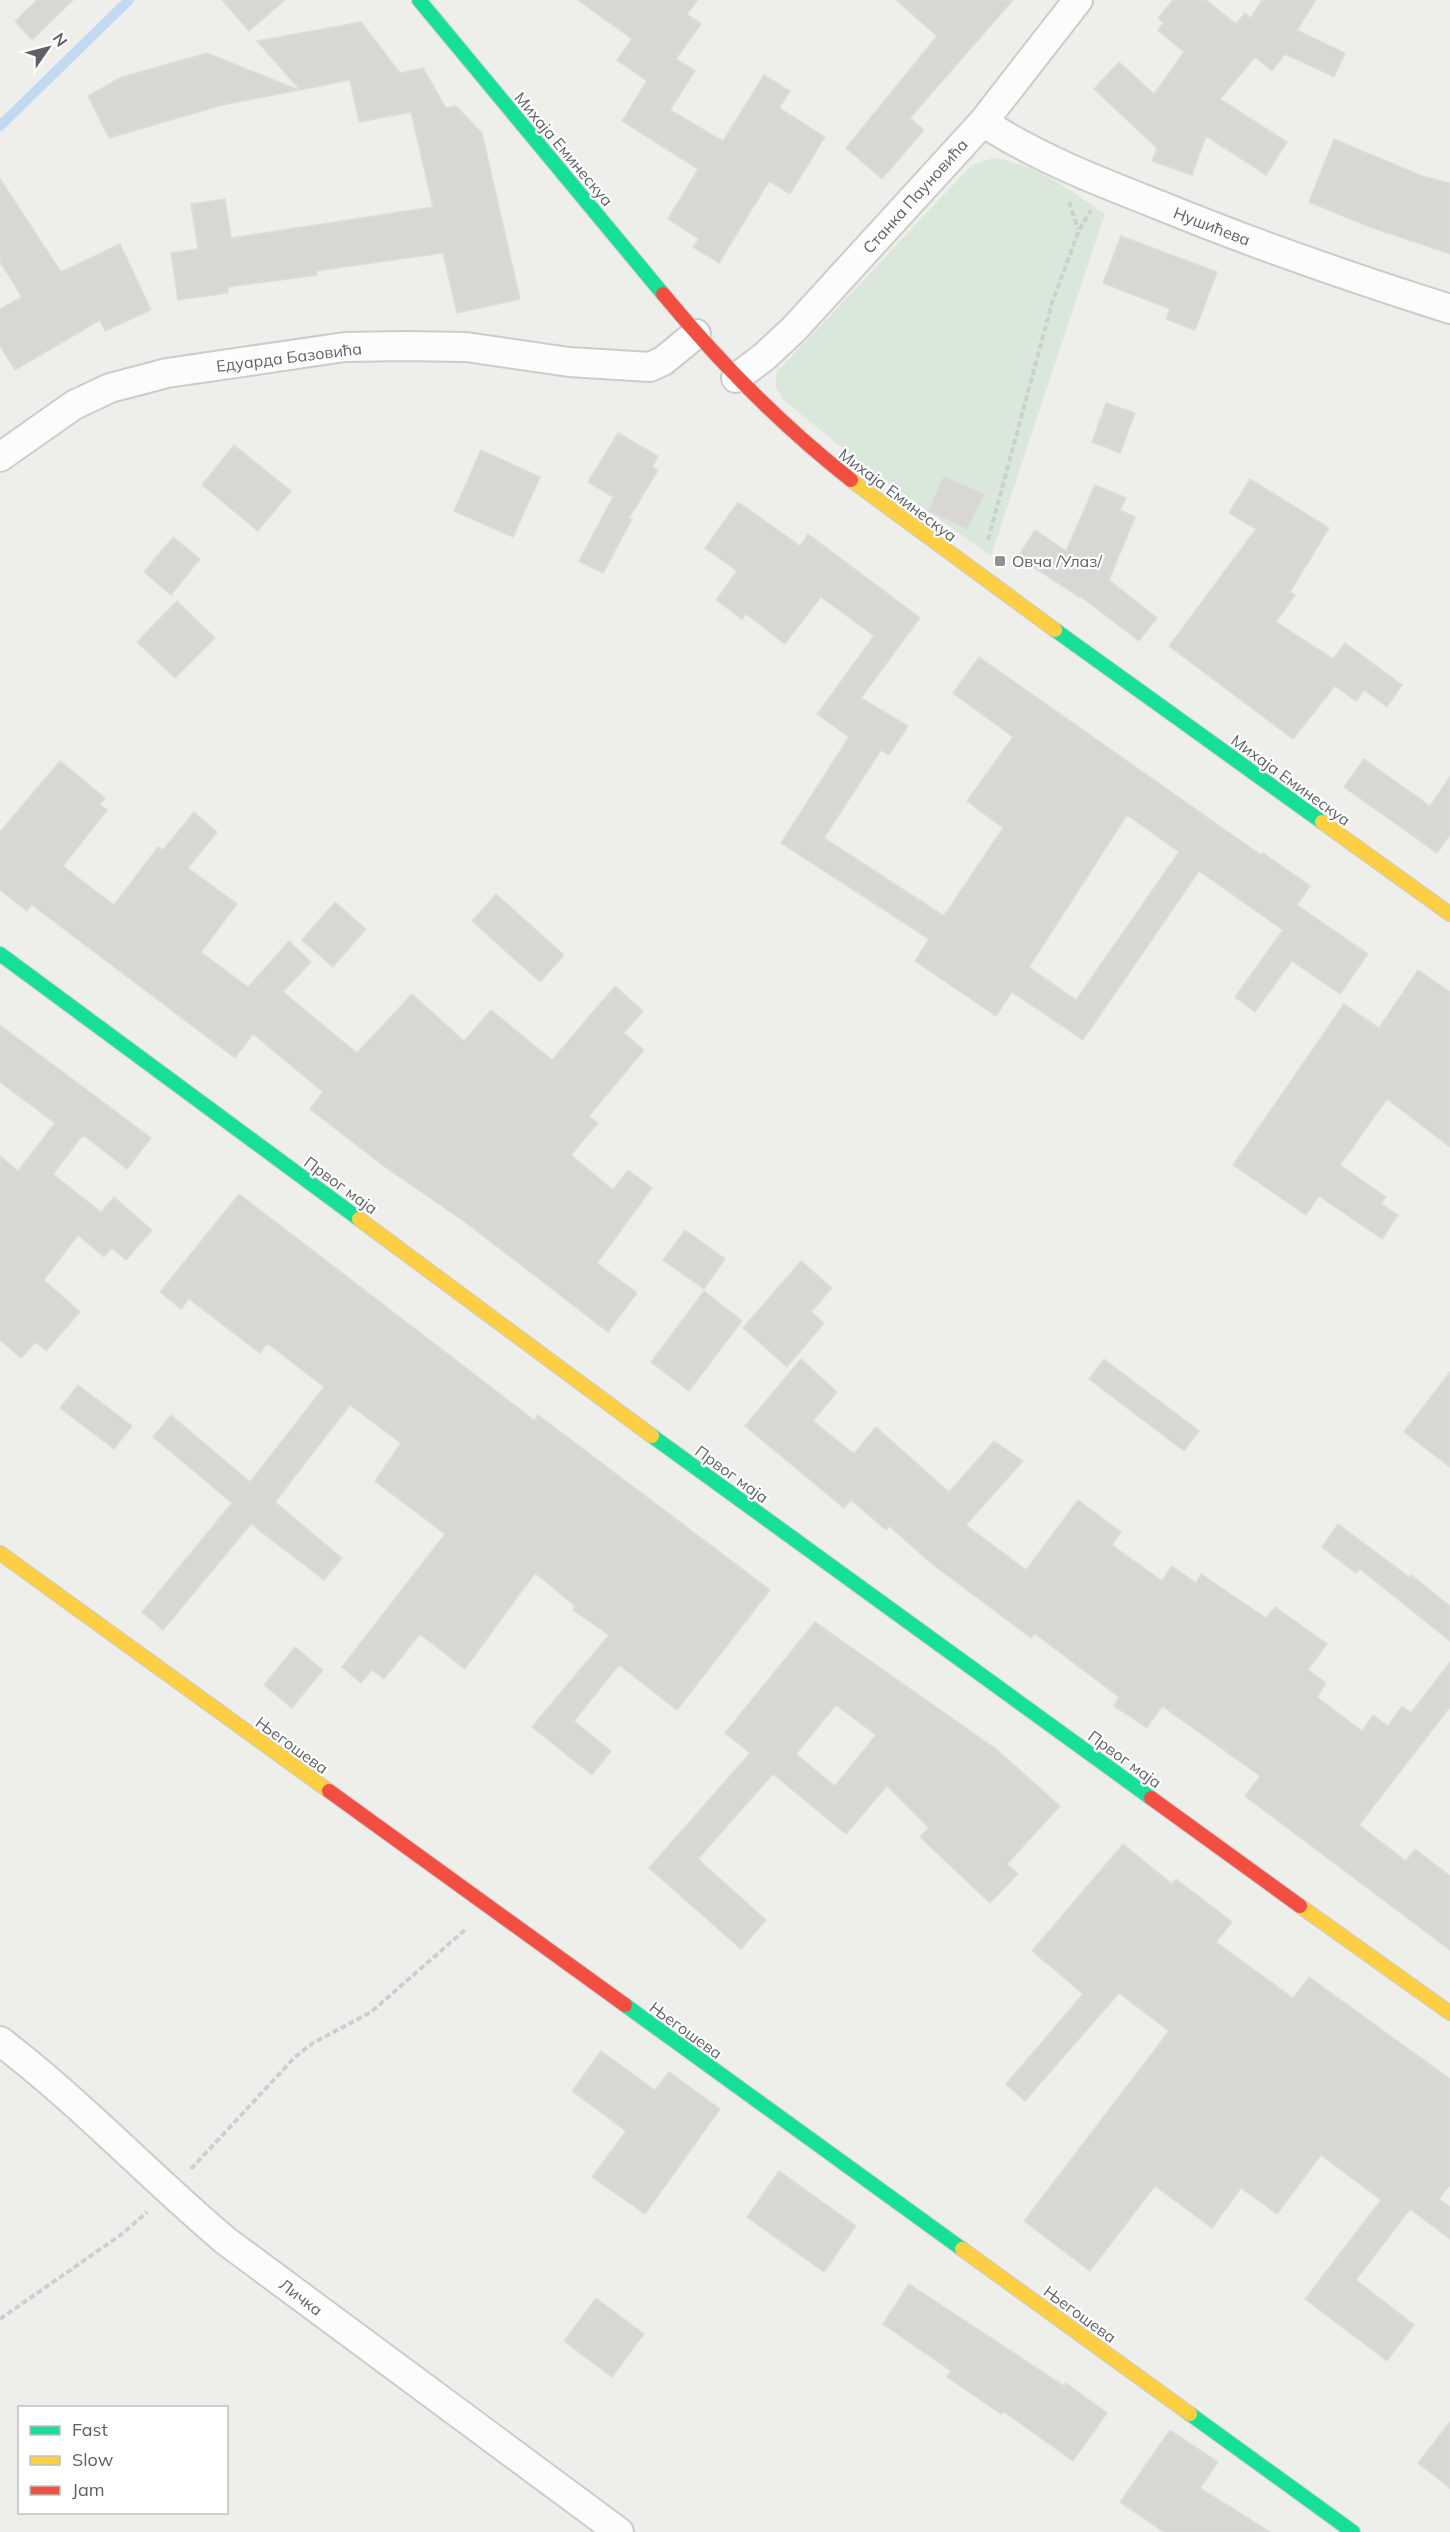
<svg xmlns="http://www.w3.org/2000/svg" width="1450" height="2532" font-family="Mulish,sans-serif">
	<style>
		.green { fill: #d9e8da }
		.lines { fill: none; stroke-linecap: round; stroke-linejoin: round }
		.stream { stroke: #c3d8f3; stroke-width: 10 }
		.building { fill: #d8d7d4; stroke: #deddd9; stroke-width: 1.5; fill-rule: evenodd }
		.street-casing { stroke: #cbcccb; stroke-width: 32 }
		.fast-casing { stroke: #cacaca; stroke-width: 16 }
		.slow-casing { stroke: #cacaca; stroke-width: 16 }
		.jam-casing { stroke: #cacaca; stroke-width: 16 }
		.path { stroke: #ccd0cf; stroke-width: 4; stroke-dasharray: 6 3; stroke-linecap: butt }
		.street { stroke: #fcfcfc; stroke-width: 28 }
		.fast { stroke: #16e098; stroke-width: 14 }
		.slow { stroke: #ffcf43; stroke-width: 14 }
		.jam { stroke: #f24e42; stroke-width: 14 }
		.poi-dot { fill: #919295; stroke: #fff; stroke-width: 2 }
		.labels { text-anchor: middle; stroke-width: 4.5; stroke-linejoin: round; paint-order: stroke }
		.street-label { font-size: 16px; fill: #5f6167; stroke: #fff }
		.poi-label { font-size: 16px; fill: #5f6167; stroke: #fff; text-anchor: start }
	</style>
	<rect width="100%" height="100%" fill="#eeeeea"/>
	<path class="green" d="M 993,158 C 1039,165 1067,189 1105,214 L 991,556 L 860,463 L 783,399 L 776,387 L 776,373 L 972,165 Z"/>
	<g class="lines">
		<path class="stream" d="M 0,126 L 129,0"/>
	</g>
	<path class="building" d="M 37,0 L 73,0 L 32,40 L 15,21 Z
		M 222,0 L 285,0 L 249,31 Z
		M 578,0 L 698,0 L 687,14 L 701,24 L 676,59 L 695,71 L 670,110 L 723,141 L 764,75 L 790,91 L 779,108 L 825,137 L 790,194 L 769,181 L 719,263 L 693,247 L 699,239 L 668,219 L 698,169 L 622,121 L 647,81 L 617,60 L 632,39 Z
		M 896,0 L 1013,0 L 910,118 L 924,130 L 882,179 L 846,148 L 937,36 Z
		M 1173,0 L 1206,0 L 1236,24 L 1245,13 L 1251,18 L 1262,0 L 1316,0 L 1297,30 L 1345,53 L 1334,77 L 1285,54 L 1272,71 L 1255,57 L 1220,99 L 1287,142 L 1266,175 L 1206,136 L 1192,175 L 1152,161 L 1157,148 L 1094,89 L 1119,62 L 1154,94 L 1184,52 L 1158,30 L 1163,23 L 1158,18 Z
		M 361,22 L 400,73 L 423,68 L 446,108 L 456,106 L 482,133 L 520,299 L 457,313 L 443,253 L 316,271 L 317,275 L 228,287 L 228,293 L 178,300 L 171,253 L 198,249 L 191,204 L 225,199 L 231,238 L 433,207 L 411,112 L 359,122 L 350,80 L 300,90 L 257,41 Z
		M 207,53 L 299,90 L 222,105 L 109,138 L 88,96 L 122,77 Z
		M 1334,139 L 1422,176 L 1450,183 L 1450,254 L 1370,227 L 1309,202 Z
		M 0,179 L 61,272 L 120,244 L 151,310 L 105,331 L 100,320 L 15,370 L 0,346 L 0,309 L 22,297 L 0,262 Z
		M 1121,236 L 1217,272 L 1195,330 L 1166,319 L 1170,309 L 1103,283 Z
		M 1106,403 L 1135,413 L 1120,453 L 1092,442 Z
		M 618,433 L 658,456 L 652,467 L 658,470 L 629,518 L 632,519 L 603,573 L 579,561 L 613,497 L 588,482 Z
		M 234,445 L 291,491 L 258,531 L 202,485 Z
		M 481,450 L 540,477 L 513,537 L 454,511 Z
		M 944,476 L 984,494 L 967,529 L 928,511 Z
		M 1250,479 L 1329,528 L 1290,592 L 1295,595 L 1276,622 L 1333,659 L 1345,643 L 1402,685 L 1387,707 L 1364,690 L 1356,701 L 1335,686 L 1293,739 L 1169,646 L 1256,529 L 1229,513 Z
		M 1095,485 L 1126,498 L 1120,510 L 1135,517 L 1109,580 L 1157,618 L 1139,641 L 1080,596 L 1079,597 L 1018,557 L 1035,530 L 1066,551 Z
		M 738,502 L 800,546 L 808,534 L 920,618 L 861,698 L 908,726 L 889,755 L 881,750 L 824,838 L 944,916 L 1003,828 L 967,801 L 1013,737 L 953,693 L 979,657 L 1261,855 L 1263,853 L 1310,886 L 1297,905 L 1368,954 L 1340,994 L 1292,961 L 1255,1012 L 1235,997 L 1283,930 L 1199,871 L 1083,1040 L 1012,992 L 996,1016 L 915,961 L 929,939 L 781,843 L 849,737 L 817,714 L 874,636 L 821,597 L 785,644 L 746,614 L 742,619 L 716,600 L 737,571 L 705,548 ZM 1127,815 L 1179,852 L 1076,1000 L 1029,967 Z
		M 173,537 L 200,559 L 171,595 L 144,572 Z
		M 177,601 L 215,638 L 175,678 L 137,642 Z
		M 1364,759 L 1430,806 L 1450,777 L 1450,835 L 1437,853 L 1344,787 Z
		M 60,761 L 105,798 L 100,804 L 107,810 L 63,866 L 114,905 L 158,847 L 163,850 L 194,812 L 217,832 L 188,868 L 237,904 L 201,952 L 248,987 L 289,941 L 311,962 L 283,992 L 357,1053 L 412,994 L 464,1041 L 491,1010 L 552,1060 L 615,986 L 643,1011 L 624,1033 L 644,1050 L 589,1116 L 598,1123 L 571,1155 L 613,1190 L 628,1170 L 652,1188 L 597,1263 L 637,1293 L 608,1332 L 465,1222 L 385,1167 L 310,1109 L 323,1092 L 253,1034 L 235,1058 L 32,905 L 27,911 L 0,890 L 0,832 Z
		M 496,894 L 564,955 L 540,982 L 472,921 Z
		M 335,902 L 366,929 L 333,967 L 302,940 Z
		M 1418,970 L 1450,992 L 1450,1147 L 1387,1099 L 1340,1165 L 1386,1197 L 1381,1204 L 1398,1215 L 1382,1239 L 1319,1196 L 1306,1215 L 1233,1165 L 1344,1004 L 1379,1028 Z
		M 0,1025 L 151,1138 L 127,1169 L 83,1135 L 53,1174 L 101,1212 L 114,1197 L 152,1230 L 126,1260 L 112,1248 L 104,1257 L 78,1235 L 44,1280 L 80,1312 L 46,1351 L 36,1342 L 21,1358 L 0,1340 L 0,1156 L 18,1171 L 55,1123 L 0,1082 Z
		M 239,1194 L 534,1420 L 538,1415 L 770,1590 L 677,1710 L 619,1665 L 574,1721 L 611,1751 L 592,1775 L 532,1727 L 609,1635 L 573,1610 L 575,1606 L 535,1573 L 465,1669 L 420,1634 L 384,1679 L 372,1670 L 361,1683 L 342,1667 L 445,1534 L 375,1481 L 401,1443 L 350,1405 L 275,1502 L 342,1558 L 324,1580 L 251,1524 L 163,1630 L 142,1612 L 232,1503 L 153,1437 L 171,1415 L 250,1482 L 324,1387 L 267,1343 L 260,1353 L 189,1299 L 181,1309 L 160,1292 Z
		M 685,1230 L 725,1259 L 704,1289 L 663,1260 Z
		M 801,1261 L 832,1288 L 811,1312 L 824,1323 L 787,1367 L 743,1328 Z
		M 704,1291 L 742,1321 L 689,1391 L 651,1362 Z
		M 801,1359 L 837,1392 L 813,1421 L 854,1454 L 876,1427 L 949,1492 L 994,1441 L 1023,1461 L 966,1525 L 1026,1570 L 1078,1500 L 1121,1532 L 1112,1545 L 1162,1581 L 1172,1566 L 1196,1583 L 1201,1574 L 1266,1618 L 1275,1607 L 1327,1644 L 1308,1670 L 1326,1683 L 1317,1697 L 1362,1731 L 1373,1715 L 1388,1726 L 1402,1706 L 1411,1713 L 1450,1662 L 1450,1707 L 1359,1825 L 1406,1861 L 1415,1849 L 1450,1876 L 1450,1950 L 1245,1796 L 1260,1776 L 1162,1706 L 1147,1728 L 1114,1706 L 1119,1697 L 1034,1633 L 1031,1638 L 932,1564 L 889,1526 L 886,1530 L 851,1500 L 844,1508 L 745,1426 Z
		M 1104,1359 L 1199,1431 L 1184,1451 L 1089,1379 Z
		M 1450,1372 L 1450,1467 L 1404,1432 Z
		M 78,1385 L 132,1426 L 114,1449 L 60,1408 Z
		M 1338,1524 L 1409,1577 L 1411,1575 L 1450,1606 L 1450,1641 L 1360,1569 L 1356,1573 L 1322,1547 Z
		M 815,1622 L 996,1749 L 1060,1806 L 1007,1864 L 1018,1874 L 990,1903 L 920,1837 L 929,1828 L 887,1786 L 846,1834 L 773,1774 L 698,1859 L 766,1920 L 741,1949 L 649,1868 L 750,1753 L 725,1733 ZM 836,1705 L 876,1735 L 835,1786 L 796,1754 Z
		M 295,1647 L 323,1670 L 292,1708 L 264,1685 Z
		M 1123,1844 L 1172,1884 L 1176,1879 L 1232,1922 L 1216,1942 L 1293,1998 L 1309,1977 L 1450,2079 L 1450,2185 L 1439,2199 L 1450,2207 L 1450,2239 L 1410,2209 L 1356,2280 L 1414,2325 L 1387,2361 L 1305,2299 L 1381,2200 L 1321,2155 L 1277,2214 L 1241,2188 L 1212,2228 L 1155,2186 L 1090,2271 L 1024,2221 L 1169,2031 L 1119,1993 L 1025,2101 L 1006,2084 L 1083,1994 L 1032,1951 Z
		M 601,2051 L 655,2090 L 669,2072 L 720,2109 L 645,2214 L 592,2177 L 626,2131 L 572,2091 Z
		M 779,2171 L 856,2226 L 824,2272 L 747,2217 Z
		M 909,2284 L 1064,2386 L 1066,2383 L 1107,2413 L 1073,2461 L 1003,2411 L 1001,2414 L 947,2377 L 951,2371 L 883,2324 Z
		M 596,2298 L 644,2334 L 612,2377 L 564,2341 Z
		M 1450,2422 L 1450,2488 L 1418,2463 Z
		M 1170,2430 L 1218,2462 L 1200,2488 L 1270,2532 L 1164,2532 L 1120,2502 Z"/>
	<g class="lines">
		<g class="street-casing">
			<path id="street" d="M 983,122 C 1038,158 1098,181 1159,205 C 1254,244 1352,278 1450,309
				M 736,378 L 764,357 L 794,329 L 983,122 L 1078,0
				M 0,457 L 74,405 L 110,388 L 167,373 L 345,347 L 405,346 L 466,347 L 569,362 L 650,367 L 663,361 L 696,334
				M 0,2041 C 80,2102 149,2176 226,2241 L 619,2532"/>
		</g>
		<g class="fast-casing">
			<path id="fast" d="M 419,0 L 663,294
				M 1055,630 L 1322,822
				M 0,954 L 359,1219
				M 652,1436 L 1151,1798
				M 625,2005 L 962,2249
				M 1190,2414 L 1353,2532"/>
		</g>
		<g class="slow-casing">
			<path id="slow" d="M 851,480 L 1055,630
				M 1322,822 L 1450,914
				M 359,1219 L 652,1436
				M 0,1553 L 329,1791
				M 1300,1906 L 1450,2013
				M 962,2249 L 1190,2414"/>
		</g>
		<g class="jam-casing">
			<path id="jam" d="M 663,294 C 720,363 781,425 851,480
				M 329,1791 L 625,2005
				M 1151,1798 L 1300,1906"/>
		</g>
		<path class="path" d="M 1069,202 L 1078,229
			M 988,540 L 1052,303 L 1079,230 L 1091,210
			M 191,2169 L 295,2057 L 313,2043 L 371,2012 L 466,1929
			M 0,2319 L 122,2234 L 147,2212"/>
		<use href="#street" class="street"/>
		<use href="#fast" class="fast"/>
		<use href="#slow" class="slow"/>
		<use href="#jam" class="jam"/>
	</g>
	<rect class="poi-dot" x="994" y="555" width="12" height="12" rx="3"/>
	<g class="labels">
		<g class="street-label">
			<text transform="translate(564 149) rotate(50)" y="6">Михаја Еминескуа</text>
			<text transform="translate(915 196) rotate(-48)" y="6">Станка Пауновића</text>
			<text transform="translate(1212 226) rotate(21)" y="6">Нушићева</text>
			<text transform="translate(289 357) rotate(-7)" y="6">Едуарда Базовића</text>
			<text transform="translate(898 495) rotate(37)" y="6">Михаја Еминескуа</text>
			<text transform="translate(1291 780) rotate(36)" y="6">Михаја Еминескуа</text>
			<text transform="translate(341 1185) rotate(36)" y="6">Првог маја</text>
			<text transform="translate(732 1474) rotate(36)" y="6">Првог маја</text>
			<text transform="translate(292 1745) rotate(36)" y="6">Његошева</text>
			<text transform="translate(1125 1759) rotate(36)" y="6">Првог маја</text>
			<text transform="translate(686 2030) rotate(36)" y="6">Његошева</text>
			<text transform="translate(301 2297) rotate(37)" y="6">Личка</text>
			<text transform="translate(1080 2314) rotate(36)" y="6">Његошева</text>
		</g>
		<g class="poi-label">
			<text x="1012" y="567">Овча /Улаз/</text>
		</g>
	</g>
	<rect x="18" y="2406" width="210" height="108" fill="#ffffff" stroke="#bfc0c2" stroke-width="1.5"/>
	<rect x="30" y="2426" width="30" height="9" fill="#16e098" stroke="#bfc0c2" stroke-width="1.5"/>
	<text x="72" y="2436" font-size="18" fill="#5f6167">Fast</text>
	<rect x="30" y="2456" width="30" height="9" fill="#ffcf43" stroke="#bfc0c2" stroke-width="1.5"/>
	<text x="72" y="2466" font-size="18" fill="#5f6167">Slow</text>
	<rect x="30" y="2486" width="30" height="9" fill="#f24e42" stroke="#bfc0c2" stroke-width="1.5"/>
	<text x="72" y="2496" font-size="18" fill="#5f6167">Jam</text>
	<g transform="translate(48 48) rotate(55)" stroke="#ffffff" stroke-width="4.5" paint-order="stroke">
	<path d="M0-4.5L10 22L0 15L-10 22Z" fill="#5f6167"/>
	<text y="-9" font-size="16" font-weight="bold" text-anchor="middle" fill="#5f6167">N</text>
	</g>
</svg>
